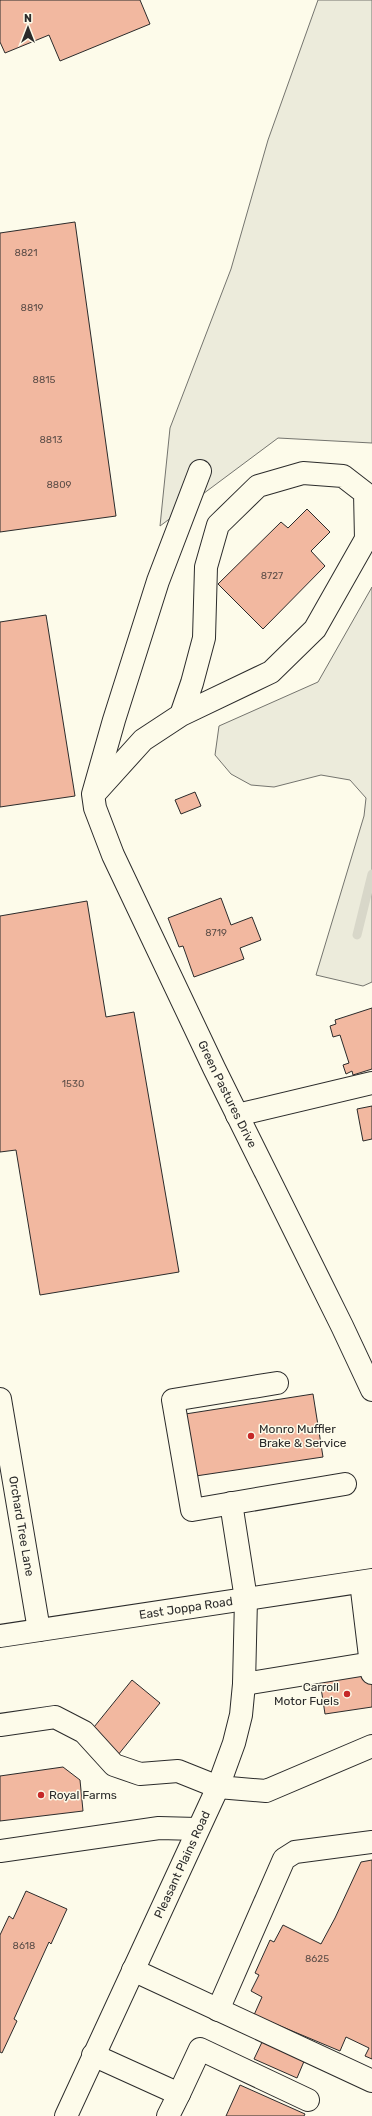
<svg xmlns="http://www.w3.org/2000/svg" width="372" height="2116" font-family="Rubik,sans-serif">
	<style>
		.green { fill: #ecebdb; stroke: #74746e }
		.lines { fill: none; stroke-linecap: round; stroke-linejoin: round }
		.stream { stroke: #d8d7c9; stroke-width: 9 }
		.building { fill: #f2b8a0; stroke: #2b2b2b }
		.minor-casing { stroke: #2b2b2b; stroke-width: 24 }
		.major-casing { stroke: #2b2b2b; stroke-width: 24 }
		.minor { stroke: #fdfbea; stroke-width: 22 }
		.major { stroke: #fdfbea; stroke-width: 22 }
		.poi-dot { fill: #c62828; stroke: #fdfbea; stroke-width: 1.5 }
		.labels { text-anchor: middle; stroke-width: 3; stroke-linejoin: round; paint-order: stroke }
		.number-label { font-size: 10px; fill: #5d4e48 }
		.street-label { font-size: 12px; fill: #2b2b2b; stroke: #fdfbea }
		.poi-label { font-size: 12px; fill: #2b2b2b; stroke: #fdfbea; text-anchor: start }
	</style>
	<rect width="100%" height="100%" fill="#fdfbea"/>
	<path class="green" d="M 318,0 L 372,0 L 372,443 L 278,438 L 160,526 L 170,428 L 231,269 L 268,140 Z
		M 372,587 L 372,982 L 363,986 L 316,975 L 364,816 L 366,798 L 350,780 L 321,775 L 274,787 L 251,785 L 231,774 L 215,755 L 219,726 L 318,682 Z"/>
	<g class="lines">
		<path class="stream" d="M 357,935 L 372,874"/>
	</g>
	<path class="building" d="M 0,0 L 140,0 L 150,24 L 60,61 L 49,35 L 5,53 L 0,42 Z
		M 75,222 L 116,516 L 0,532 L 0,233 Z
		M 307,509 L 330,532 L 311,551 L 325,566 L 263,629 L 218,584 L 281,522 L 288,528 Z
		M 46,615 L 75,796 L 0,807 L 0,622 Z
		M 195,792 L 201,806 L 181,814 L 175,800 Z
		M 221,898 L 231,925 L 252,917 L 261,940 L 240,948 L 244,959 L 194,977 L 183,946 L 179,947 L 168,918 Z
		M 87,901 L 106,1017 L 134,1012 L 179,1272 L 40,1295 L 16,1150 L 0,1152 L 0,916 Z
		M 372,1008 L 372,1069 L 353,1075 L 352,1071 L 346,1074 L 343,1065 L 349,1063 L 340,1035 L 333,1037 L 330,1026 L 336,1024 L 335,1020 Z
		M 372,1106 L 372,1139 L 363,1141 L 357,1109 Z
		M 313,1394 L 323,1457 L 189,1477 L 179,1415 Z
		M 372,1673 L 372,1707 L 325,1714 L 320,1681 Z
		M 132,1680 L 160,1703 L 118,1755 L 90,1732 Z
		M 63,1767 L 80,1780 L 83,1811 L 0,1821 L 0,1776 Z
		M 372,1860 L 372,2059 L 365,2056 L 369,2048 L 346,2037 L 340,2051 L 254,2015 L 262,1997 L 251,1991 L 259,1975 L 255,1973 L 270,1940 L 274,1942 L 283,1925 L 321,1944 L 335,1918 L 361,1862 Z
		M 26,1891 L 67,1909 L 51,1944 L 49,1942 L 14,2019 L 17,2021 L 2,2053 L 0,2052 L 0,1935 L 9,1916 L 13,1919 Z
		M 263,2040 L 305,2059 L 297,2078 L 254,2059 Z
		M 240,2085 L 305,2114 L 304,2116 L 226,2116 Z"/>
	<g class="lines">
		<g class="minor-casing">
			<g id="minor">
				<path id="s1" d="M 200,471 L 158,581 L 114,720 L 93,794 L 95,808 L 113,855 L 214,1068 L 342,1326 L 372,1390"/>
				<path d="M 96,792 L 143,740 L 181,715 L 271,672 L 315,629 L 366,539 L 365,493 L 343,476 L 303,473 L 258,486 L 218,525 L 206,567 L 204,638 L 192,683 L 181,715"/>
				<path d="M 237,1115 L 372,1083"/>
				<path d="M 277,1383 L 173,1400 L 192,1510 L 345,1484"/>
				<path id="s2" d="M 0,1399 L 39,1630"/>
				<path d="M 361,1582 L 372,1673"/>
				<path d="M 244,1684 L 372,1663"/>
				<path d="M 0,1725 L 55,1717 L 84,1732 L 114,1765 L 140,1774 L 178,1771 L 218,1787 L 266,1791 L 372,1746"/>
				<path d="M 0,1851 L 159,1828 L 197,1829"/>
				<path d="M 133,1970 L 372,2081"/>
				<path d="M 218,2010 L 284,1859 L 295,1852 L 372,1842"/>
				<path d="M 93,2055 L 179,2094 L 200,2049 L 308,2100"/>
				<path id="s3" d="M 66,2116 L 218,1787 L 234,1743 L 241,1715 L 244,1684 L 246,1599 L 231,1503"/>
				<path d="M 168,2116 L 179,2094"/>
			</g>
		</g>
		<g class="major-casing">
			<g id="major">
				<path id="s4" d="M 0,1636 L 372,1580"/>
			</g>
		</g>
		<use href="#minor" class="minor"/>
		<use href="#major" class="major"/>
	</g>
	<g class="poi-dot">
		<circle cx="251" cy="1436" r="4"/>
		<circle cx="347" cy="1694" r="4"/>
		<circle cx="41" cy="1795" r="4"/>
	</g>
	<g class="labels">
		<g class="number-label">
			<text x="26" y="256">8821</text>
			<text x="32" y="311">8819</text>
			<text x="44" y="383">8815</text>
			<text x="51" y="443">8813</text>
			<text x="59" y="488">8809</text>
			<text x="272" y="579">8727</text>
			<text x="216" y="936">8719</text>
			<text x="73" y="1087">1530</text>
			<text x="24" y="1949">8618</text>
			<text x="317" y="1962">8625</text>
		</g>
		<g class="street-label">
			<text dy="4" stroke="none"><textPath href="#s1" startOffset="670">Green Pastures Drive</textPath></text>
			<text dy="4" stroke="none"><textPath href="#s2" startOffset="129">Orchard Tree Lane</textPath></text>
			<text dy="4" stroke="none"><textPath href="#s4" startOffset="188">East Joppa Road</textPath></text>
			<text dy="4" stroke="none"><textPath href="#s3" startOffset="277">Pleasant Plains Road</textPath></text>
		</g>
		<g class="poi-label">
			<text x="259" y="1433">Monro Muffler<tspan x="259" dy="14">Brake &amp; Service</tspan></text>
			<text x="339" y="1691" text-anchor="end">Carroll<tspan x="339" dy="14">Motor Fuels</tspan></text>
			<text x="49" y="1799">Royal Farms</text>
		</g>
	</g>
	<g transform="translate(28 28)" stroke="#fdfbea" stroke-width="3" paint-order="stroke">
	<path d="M0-3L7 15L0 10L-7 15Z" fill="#2b2b2b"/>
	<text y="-6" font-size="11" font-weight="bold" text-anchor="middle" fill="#2b2b2b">N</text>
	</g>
</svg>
